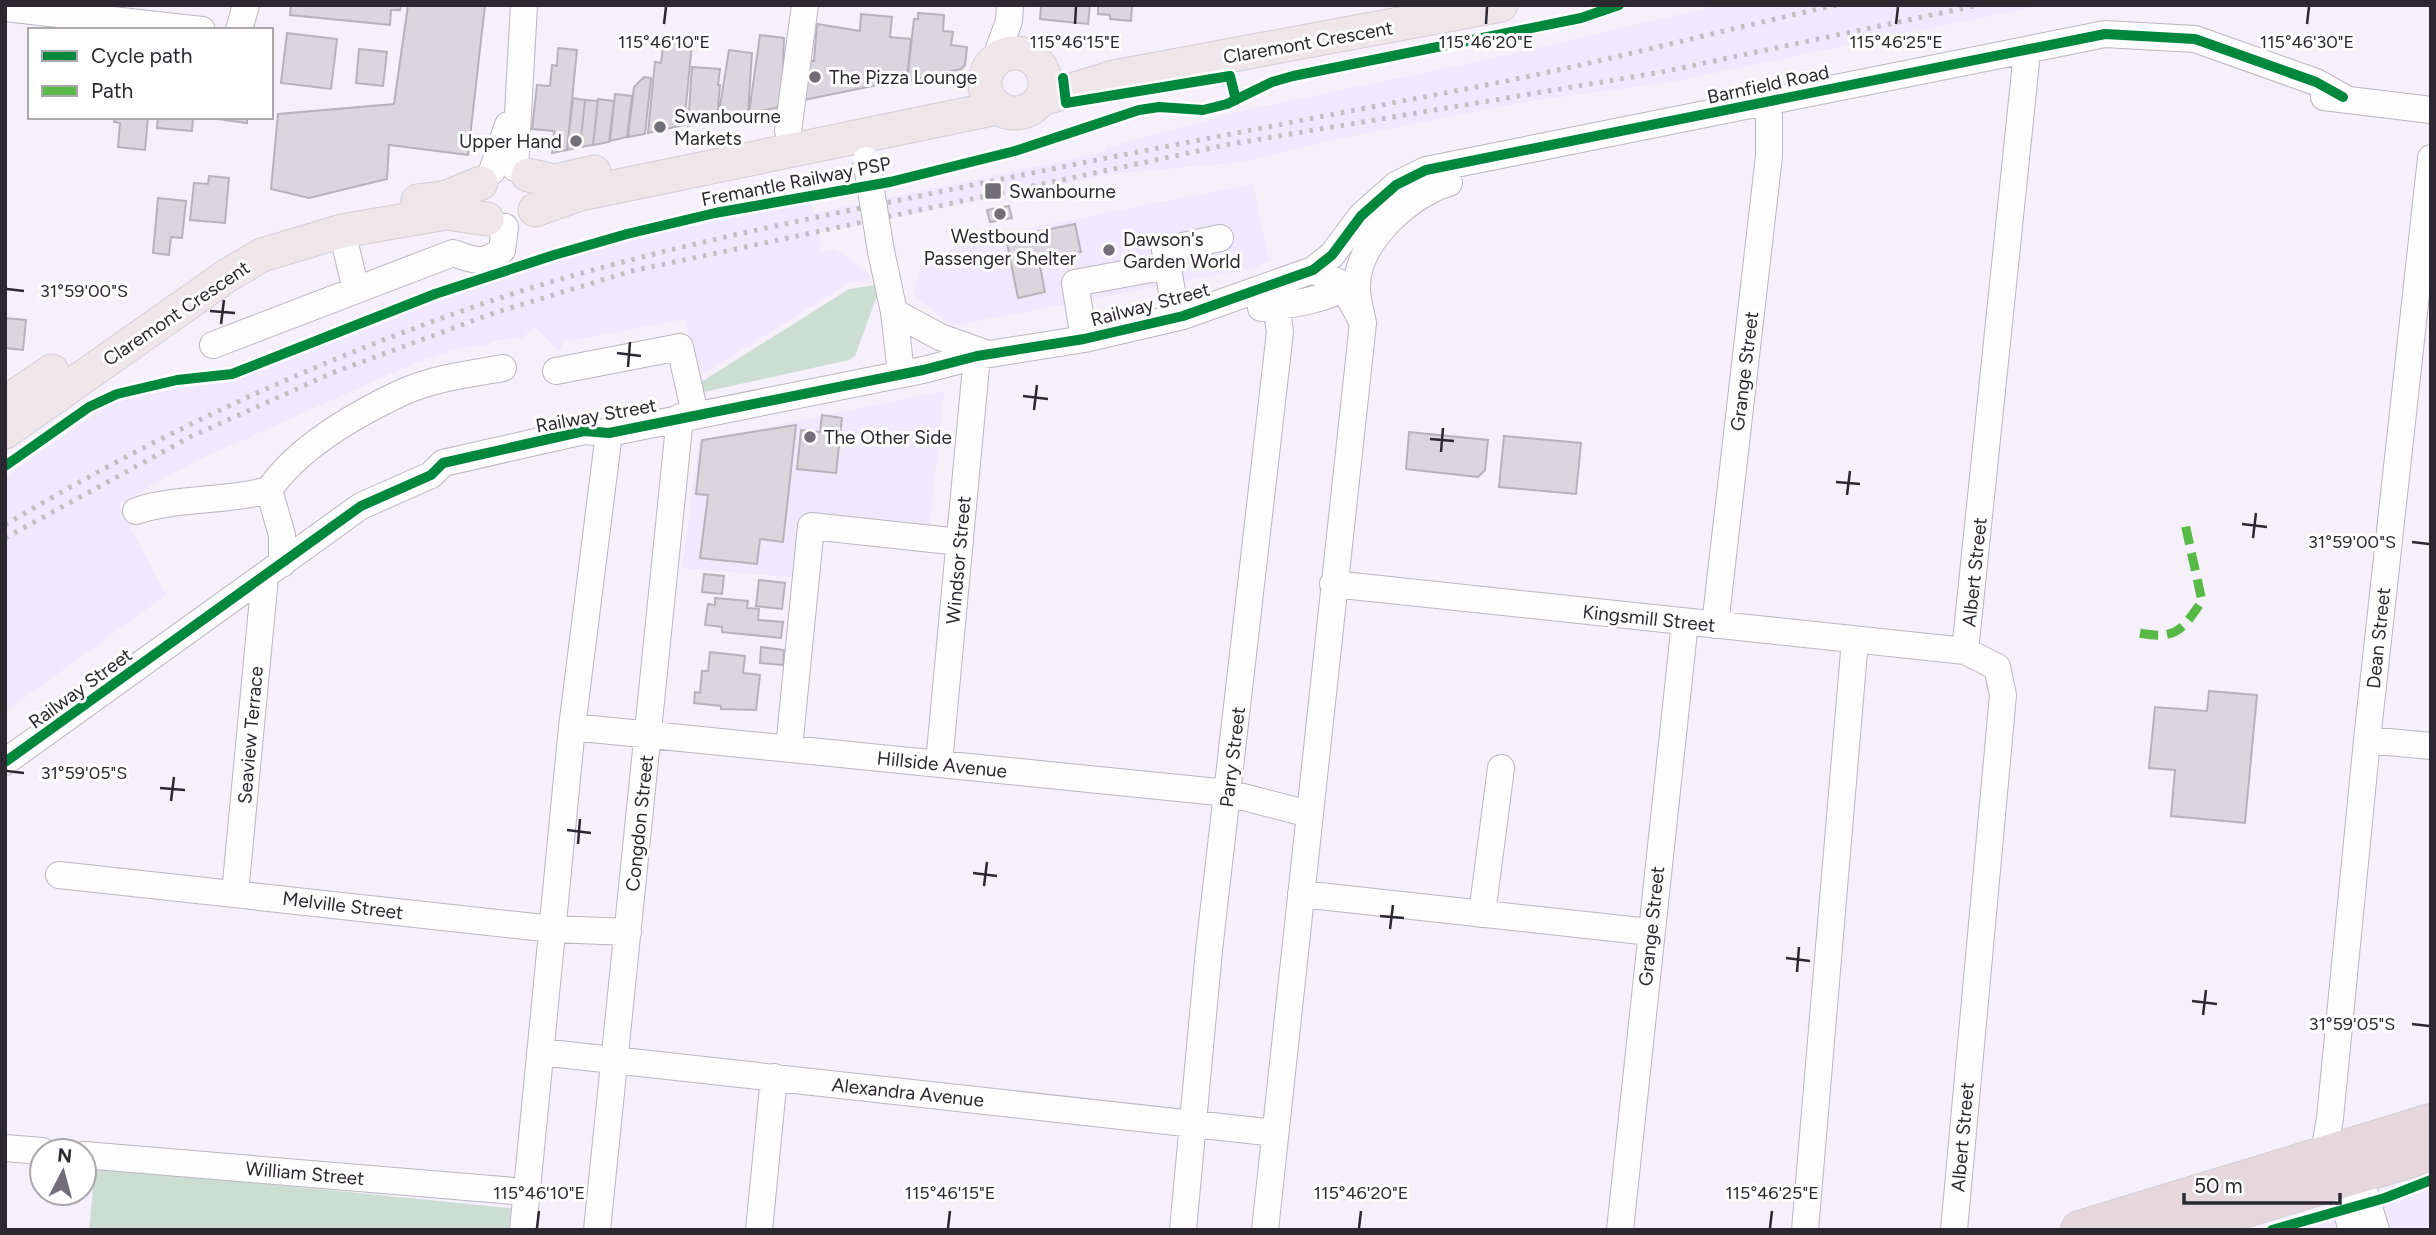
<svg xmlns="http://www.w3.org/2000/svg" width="2436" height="1235" font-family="Figtree,sans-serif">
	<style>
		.built { fill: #f0e8fc }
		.green { fill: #ccddd4 }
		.building { fill: #dbd6de; stroke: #b7b2ba; stroke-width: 2 }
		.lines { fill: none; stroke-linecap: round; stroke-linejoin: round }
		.minor-casing { stroke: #bab6bf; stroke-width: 28 }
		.major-casing { stroke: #d1ced4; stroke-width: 35 }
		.highway-casing { stroke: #d1ced4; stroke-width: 40 }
		.minor { stroke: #fefdfe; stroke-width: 26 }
		.major { stroke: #efe6e9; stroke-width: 33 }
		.highway { stroke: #e5d7db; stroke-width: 38 }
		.rail { stroke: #c0c0c2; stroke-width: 5; stroke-dasharray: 3.5 7; stroke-linecap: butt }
		.minor-bridge-casing { stroke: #bab6bf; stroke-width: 28; stroke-linecap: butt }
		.minor-bridge { stroke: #fefdfe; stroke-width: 26 }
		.quiet { stroke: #58b947; stroke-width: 9; stroke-dasharray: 18 9; stroke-linecap: butt }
		.cycleway-casing { stroke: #fefefe; stroke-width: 15 }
		.cycleway { stroke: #00873e; stroke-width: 10 }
		.ticks { fill: none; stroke: #2c2830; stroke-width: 2.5 }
		.poi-dot { fill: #726e77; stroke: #fefefe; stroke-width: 2.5 }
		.labels { text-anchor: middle; stroke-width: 6; stroke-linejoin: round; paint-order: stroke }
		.street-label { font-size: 19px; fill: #2c2830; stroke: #fefefe }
		.poi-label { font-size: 19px; fill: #2c2830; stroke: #fefefe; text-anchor: start }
		.ticks-label { font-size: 18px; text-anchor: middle; fill: #2c2830; stroke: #fefefe; stroke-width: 6; stroke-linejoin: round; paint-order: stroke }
	</style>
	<rect width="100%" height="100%" fill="#f5f0fa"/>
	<path class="built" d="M 1720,5 L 2043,5 L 1671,82 L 1530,101 L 1342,138 L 1242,162 L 1111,174 L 818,233 L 821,251 L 835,249 L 871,275 L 869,281 L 849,283 L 708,371 L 696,375 L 685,319 L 564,342 L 559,351 L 535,327 L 522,338 L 496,340 L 486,345 L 461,348 L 417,362 L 194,462 L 118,504 L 166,595 L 5,712 L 5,477 L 100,410 L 125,398 L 230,380 L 396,313 L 627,238 L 811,201 L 814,213 L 1106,152 L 1106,148 L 1241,111 L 1499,57 Z
		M 1253,184 L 1269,261 L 1252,268 L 952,326 L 913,295 L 923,263 L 974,239 Z
		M 944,391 L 929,532 L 808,519 L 800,578 L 682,568 L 699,441 Z
		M 2431,1182 L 2431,1230 L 2281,1230 L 2323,1216 Z"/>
	<path class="green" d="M 876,285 L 877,296 L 855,356 L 849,360 L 704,392 L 698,384 L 849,289 Z
		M 95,1167 L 511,1208 L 509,1230 L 89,1230 Z"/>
	<path class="building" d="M 291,5 L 401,5 L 400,10 L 391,10 L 390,25 L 290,15 Z
		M 408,5 L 485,5 L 468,155 L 389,145 L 387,179 L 309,198 L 271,189 L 278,114 L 394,104 Z
		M 1041,5 L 1090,5 L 1088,24 L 1040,19 Z
		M 1098,5 L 1132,5 L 1131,21 L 1110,19 L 1110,15 L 1098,14 Z
		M 918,13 L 944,15 L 943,31 L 953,32 L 951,45 L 967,47 L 965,65 L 961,69 L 907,81 L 914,19 L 918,19 Z
		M 861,14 L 892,17 L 890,37 L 911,39 L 907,79 L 799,101 L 804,59 L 814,61 L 817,24 L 860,31 Z
		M 287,33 L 337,39 L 331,89 L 281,83 Z
		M 760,35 L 784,38 L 782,101 L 776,108 L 749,113 Z
		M 664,40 L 692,43 L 684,125 L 648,133 L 655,62 L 661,63 Z
		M 558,48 L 577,50 L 567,150 L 552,153 L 554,131 L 532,129 L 537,85 L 550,86 L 552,65 L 557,66 Z
		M 359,49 L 387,52 L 383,86 L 356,83 Z
		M 729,50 L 752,53 L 748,113 L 729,117 L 729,114 L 719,112 Z
		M 692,67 L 720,69 L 718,85 L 720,85 L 717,119 L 688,126 Z
		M 644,77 L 651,78 L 645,134 L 628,137 L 634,87 Z
		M 615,94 L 632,96 L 627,137 L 610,141 Z
		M 573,98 L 585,100 L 580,147 L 567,150 Z
		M 598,99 L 614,101 L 609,142 L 593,145 Z
		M 585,100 L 598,101 L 593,145 L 580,147 Z
		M 115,117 L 148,117 L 145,150 L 118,147 L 120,123 L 114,122 Z
		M 158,117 L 193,117 L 192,131 L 157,128 Z
		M 203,117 L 247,117 L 247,123 Z
		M 209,176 L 229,178 L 225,223 L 190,220 L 194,183 L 208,184 Z
		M 158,198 L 186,201 L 182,238 L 171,237 L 169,255 L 153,253 Z
		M 1009,206 L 1012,218 L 990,222 L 987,210 Z
		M 1075,224 L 1081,252 L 1039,261 L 1045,292 L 1018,298 L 1006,238 Z
		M 5,318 L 26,320 L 23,350 L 5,348 Z
		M 822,415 L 842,418 L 836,473 L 797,469 L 801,430 L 820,432 Z
		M 796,425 L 783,542 L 760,539 L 757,564 L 700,558 L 708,495 L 696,494 L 702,440 Z
		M 1409,432 L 1488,440 L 1485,470 L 1478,477 L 1406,469 Z
		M 1504,436 L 1581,443 L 1576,494 L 1499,487 Z
		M 704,574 L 724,576 L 722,594 L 702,592 Z
		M 759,580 L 785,583 L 782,609 L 756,606 Z
		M 715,598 L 748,601 L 747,608 L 759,609 L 758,620 L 783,622 L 781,638 L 722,632 L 722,627 L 705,625 L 708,604 L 715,605 Z
		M 761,647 L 784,650 L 783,665 L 760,663 Z
		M 710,652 L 745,656 L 743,673 L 760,675 L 756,710 L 721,709 L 721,706 L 694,703 L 695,692 L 700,693 L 702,671 L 708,671 Z
		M 2209,691 L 2257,695 L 2245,823 L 2171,816 L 2175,770 L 2149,768 L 2155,707 L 2207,711 Z"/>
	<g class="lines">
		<g class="minor-casing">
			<path id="minor" d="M 5,8 L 202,30
				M 239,30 L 246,5
				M 995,60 L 1009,21 L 1010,5
				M 2324,97 L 2431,110
				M 788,131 L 805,5
				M 515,168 L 524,5
				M 492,171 L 508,125
				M 342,231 L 356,290
				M 881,251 L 894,312 L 901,373
				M 1261,308 C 1290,305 1331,300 1354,281
				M 894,312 L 940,337 L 985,353
				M 1183,316 L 1172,292 L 1165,250 L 1220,238
				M 1363,323 C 1361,311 1356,297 1357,285 C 1358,241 1410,194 1449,183
				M 1084,339 L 1075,283 L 1167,266
				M 213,345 L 453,253 C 475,260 482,266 502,250 L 505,227
				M 556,371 L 680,347 L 695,414
				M 136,511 C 179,497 225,502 269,490
				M 282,564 L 282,535 L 269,490 C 298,447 356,414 403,392 C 434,378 470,374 503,368
				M 1333,584 L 1965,651
				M 1715,625 L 1769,156 L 1769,116
				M 572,727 L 1228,793 L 1309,814
				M 2367,740 L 2431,746
				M 789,748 L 811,526 L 960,542
				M 5,762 L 361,506 L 431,475 L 443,463 L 584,431 L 609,433 L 923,370 L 977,356 L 1084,339 L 1183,316 L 1313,270 L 1332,255 L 1361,216 L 1396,185 L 1426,170 L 2105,34 L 2195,39 L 2316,82 L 2343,97
				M 939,763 L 977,356
				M 59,875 L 553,929 L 628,932
				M 235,893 L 265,577
				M 1301,894 L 1650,932
				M 1482,914 L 1501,768
				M 540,1052 L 1275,1133
				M 5,1148 L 42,1151
				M 84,1155 L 526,1192
				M 2354,1158 L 2376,1230
				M 523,1230 L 572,727 L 609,433
				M 597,1230 L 680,417
				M 759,1230 L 774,1077
				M 1183,1230 L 1209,950 L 1280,332 L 1276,306 L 1278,285
				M 1265,1230 L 1363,323 L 1342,284 L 1313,270
				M 1620,1230 L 1685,622
				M 1805,1230 L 1855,640
				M 1954,1230 L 2003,695 L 1997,667 L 1965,651 L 2026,62
				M 2352,1230 L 2326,1141 L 2330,1118 L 2367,740 L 2431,158"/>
		</g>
		<g class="major-casing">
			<path id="major" d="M985 83a30 30 0 1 1 60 0a30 30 0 1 1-60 0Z
				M 1042,99 L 1114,77 L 1501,5
				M 528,175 L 555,181 L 594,172
				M 418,201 L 444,198 L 481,183
				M 535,210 L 580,194 L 997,108
				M 5,403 L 52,371
				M 5,432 L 228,275 L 262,255 L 342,231 L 446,213 L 487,219"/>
		</g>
		<g class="highway-casing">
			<path id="highway" d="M 2080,1230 L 2431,1123
				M 2172,1230 L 2431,1152"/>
		</g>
		<use href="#minor" class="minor"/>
		<use href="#major" class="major"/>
		<use href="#highway" class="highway"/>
		<path class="rail" d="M 5,525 C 165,429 335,352 512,294 C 640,253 773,226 905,199 C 1096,159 1289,123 1481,86 C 1600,63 1718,31 1837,5
			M 5,538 L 190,437 L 332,373 L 494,313 L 632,271 L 1231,144 L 1662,72 L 1979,5"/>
		<g class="minor-bridge-casing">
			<path id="minor-bridge" d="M 866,160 L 881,251"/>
		</g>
		<use href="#minor-bridge" class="minor-bridge"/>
		<path class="quiet" d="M 2140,633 C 2176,640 2182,630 2202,601 L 2184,519"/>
		<g class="cycleway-casing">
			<path id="cycleway" d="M 1063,78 L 1066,103 L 1230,76 L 1236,100
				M 5,466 L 89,407 L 117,394 L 177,380 L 232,374 L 435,294 L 554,255 L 627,234 L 715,213 L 890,182 L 1015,151 L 1139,110 L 1159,107 L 1203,110 L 1227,104 L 1272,82 L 1293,76 L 1581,18 L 1619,5
				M 5,762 L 361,506 L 431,475 L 443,463 L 584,431 L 609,433 L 923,370 L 977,356 L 1084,339 L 1183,316 L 1313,270 L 1332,255 L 1361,216 L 1396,185 L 1426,170 L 2105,34 L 2195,39 L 2316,82 L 2343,97
				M 2272,1230 L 2385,1198 L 2431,1180"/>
		</g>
		<use href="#cycleway" class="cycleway"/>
	</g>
	<path class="ticks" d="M 664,24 L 666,7M 1075,24 L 1076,7M 1486,24 L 1487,7M 1896,24 L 1898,7M 2307,24 L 2309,7M 7,289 L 24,291M 210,311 L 235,313M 221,324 L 224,300M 617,353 L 641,356M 628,367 L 630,342M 1023,396 L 1048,399M 1034,410 L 1037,385M 1430,439 L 1454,441M 1441,452 L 1443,428M 1836,482 L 1860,484M 1847,495 L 1850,471M 2242,524 L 2267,527M 2253,538 L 2256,513M 2412,542 L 2429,544M 7,771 L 24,773M 160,788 L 185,790M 171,801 L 174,777M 567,830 L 591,833M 578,844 L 580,819M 973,873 L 997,876M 984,886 L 987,862M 1380,916 L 1404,918M 1390,929 L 1393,905M 1786,958 L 1810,961M 1797,972 L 1799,947M 2192,1001 L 2217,1004M 2203,1015 L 2206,990M 2412,1024 L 2429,1026M 537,1228 L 539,1211M 948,1228 L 950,1211M 1359,1228 L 1361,1211M 1770,1228 L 1772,1211"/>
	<g class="poi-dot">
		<circle cx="815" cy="77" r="7"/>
		<circle cx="660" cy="127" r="7"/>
		<circle cx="576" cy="141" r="7"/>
		<rect x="984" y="182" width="18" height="18" rx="3.5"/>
		<circle cx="1000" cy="214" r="7"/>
		<circle cx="1109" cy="250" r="7"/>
		<circle cx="810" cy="437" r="7"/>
	</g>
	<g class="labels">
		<g class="street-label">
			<text transform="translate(1308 42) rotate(-10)" y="7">Claremont Crescent</text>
			<text transform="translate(1768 84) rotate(-12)" y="7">Barnfield Road</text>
			<text transform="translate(796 181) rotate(-11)" y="7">Fremantle Railway PSP</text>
			<text transform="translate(1150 304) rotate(-15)" y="7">Railway Street</text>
			<text transform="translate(176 313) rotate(-34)" y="7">Claremont Crescent</text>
			<text transform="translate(1744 371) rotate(-83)" y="7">Grange Street</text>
			<text transform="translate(596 415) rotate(-10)" y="7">Railway Street</text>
			<text transform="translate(958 560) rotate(-85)" y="7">Windsor Street</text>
			<text transform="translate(1974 572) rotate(-84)" y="7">Albert Street</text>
			<text transform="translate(1649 618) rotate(6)" y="7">Kingsmill Street</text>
			<text transform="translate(2378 638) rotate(-84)" y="7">Dean Street</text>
			<text transform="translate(80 688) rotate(-36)" y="7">Railway Street</text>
			<text transform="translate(250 735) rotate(-85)" y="7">Seaview Terrace</text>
			<text transform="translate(1232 757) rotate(-83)" y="7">Parry Street</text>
			<text transform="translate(942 764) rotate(6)" y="7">Hillside Avenue</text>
			<text transform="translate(639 823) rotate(-84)" y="7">Congdon Street</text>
			<text transform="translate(343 905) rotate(7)" y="7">Melville Street</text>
			<text transform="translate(1651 926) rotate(-84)" y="7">Grange Street</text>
			<text transform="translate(908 1092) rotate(6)" y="7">Alexandra Avenue</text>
			<text transform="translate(1962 1137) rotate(-85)" y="7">Albert Street</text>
			<text transform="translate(305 1173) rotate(5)" y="7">William Street</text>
		</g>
		<g class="poi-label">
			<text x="829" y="84">The Pizza Lounge</text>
			<text x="674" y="123">Swanbourne<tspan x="674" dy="22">Markets</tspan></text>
			<text x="562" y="148" text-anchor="end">Upper Hand</text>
			<text x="1009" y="198">Swanbourne</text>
			<text x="1000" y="243" text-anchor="middle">Westbound<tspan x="1000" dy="22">Passenger Shelter</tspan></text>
			<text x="1123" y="246">Dawson's<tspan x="1123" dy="22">Garden World</tspan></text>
			<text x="824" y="444">The Other Side</text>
		</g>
	</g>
	<g class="ticks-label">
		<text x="664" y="48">115°46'10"E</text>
		<text x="1075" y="48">115°46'15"E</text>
		<text x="1486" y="48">115°46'20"E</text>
		<text x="1896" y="48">115°46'25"E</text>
		<text x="2307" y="48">115°46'30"E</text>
		<text x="84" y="297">31°59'00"S</text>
		<text x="2352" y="548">31°59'00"S</text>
		<text x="84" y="779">31°59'05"S</text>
		<text x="2352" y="1030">31°59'05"S</text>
		<text x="539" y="1199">115°46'10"E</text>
		<text x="950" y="1199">115°46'15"E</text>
		<text x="1361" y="1199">115°46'20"E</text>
		<text x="1772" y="1199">115°46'25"E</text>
	</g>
	<rect width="2436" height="1235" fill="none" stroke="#2c2830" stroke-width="14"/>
	<rect x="28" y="28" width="245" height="91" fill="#fefefe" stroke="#aaa8ac" stroke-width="2"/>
	<rect x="42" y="51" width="35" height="10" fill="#00873e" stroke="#aaa8ac" stroke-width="2"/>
	<text x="91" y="63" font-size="21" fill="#2c2830">Cycle path</text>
	<rect x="42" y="86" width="35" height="10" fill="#58b947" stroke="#aaa8ac" stroke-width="2"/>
	<text x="91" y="98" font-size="21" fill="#2c2830">Path</text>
	<g transform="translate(63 1172) rotate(6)"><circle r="33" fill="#fefefe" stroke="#aaa8ac" stroke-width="2"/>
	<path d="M0-5L12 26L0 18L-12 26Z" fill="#726e77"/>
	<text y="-10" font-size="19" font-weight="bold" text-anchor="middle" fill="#2c2830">N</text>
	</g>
	<path d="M2184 1193v10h156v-10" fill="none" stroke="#2c2830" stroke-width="3.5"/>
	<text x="2194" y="1193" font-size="21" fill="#2c2830" stroke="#fefefe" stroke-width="5" paint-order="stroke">50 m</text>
</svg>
